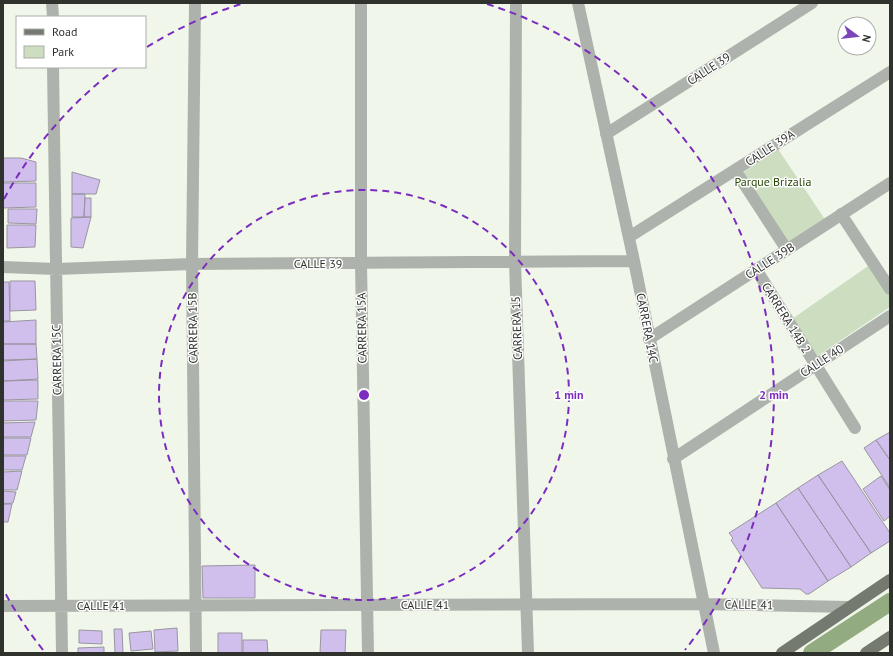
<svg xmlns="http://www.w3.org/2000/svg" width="893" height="656" font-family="'PT Sans',sans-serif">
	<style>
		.green { fill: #ccdebf }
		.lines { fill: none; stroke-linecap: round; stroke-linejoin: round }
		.canal { stroke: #93ab80; stroke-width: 18 }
		.building { fill: #d0beec; stroke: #9995a1 }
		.minor { stroke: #aeb2ac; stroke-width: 12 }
		.primary { stroke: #747a70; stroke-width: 12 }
		.ring { fill: none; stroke: #7b2cbf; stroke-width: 2; stroke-dasharray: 7 5 }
		.labels { text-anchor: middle; stroke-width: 3; stroke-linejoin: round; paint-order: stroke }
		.street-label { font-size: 12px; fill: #2f322d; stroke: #fff }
		.park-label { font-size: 12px; fill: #264400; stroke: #fff }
		.centre { fill: #7b2cbf; stroke: #fff; stroke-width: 2 }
		.ring-label { font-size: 12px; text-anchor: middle; font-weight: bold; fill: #7b2cbf; stroke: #fff; stroke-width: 3; stroke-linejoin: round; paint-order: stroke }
	</style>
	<rect width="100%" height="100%" fill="#f0f7ea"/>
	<path class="green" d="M 778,149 L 826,221 L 788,245 L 740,175 Z
		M 871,264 L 890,292 L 890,307 L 816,357 L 792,319 Z"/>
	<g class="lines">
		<path class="canal" d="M 812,653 L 890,602"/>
	</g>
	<path class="building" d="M 3,158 L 21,158 L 36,162 L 36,181 L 3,182 Z
		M 72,172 L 100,180 L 96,194 L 72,194 Z
		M 3,183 L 36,183 L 36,207 L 3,208 Z
		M 72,194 L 85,194 L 84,217 L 72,217 Z
		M 85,198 L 91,198 L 91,217 L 84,217 Z
		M 8,209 L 37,209 L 36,224 L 8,223 Z
		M 91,217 L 83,248 L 71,247 L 71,218 Z
		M 7,225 L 36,225 L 35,247 L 7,248 Z
		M 10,281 L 35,281 L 36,310 L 10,311 Z
		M 3,282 L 9,282 L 10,321 L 3,321 Z
		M 36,320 L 36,344 L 3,344 L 3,322 Z
		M 3,344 L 36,344 L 37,359 L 3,360 Z
		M 37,359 L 38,379 L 3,381 L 3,361 Z
		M 38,380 L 38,399 L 3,400 L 3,381 Z
		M 3,401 L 38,401 L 36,420 L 3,421 Z
		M 35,422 L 31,437 L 3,437 L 3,423 Z
		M 890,432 L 890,460 L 876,440 Z
		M 3,438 L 31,438 L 27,455 L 3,455 Z
		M 876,440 L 890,460 L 890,488 L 864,448 Z
		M 3,456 L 26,456 L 22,470 L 3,470 Z
		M 842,461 L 890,533 L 890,541 L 871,553 L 818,475 Z
		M 22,471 L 17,490 L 3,490 L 3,472 Z
		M 818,475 L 871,553 L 851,567 L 798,488 Z
		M 881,476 L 890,490 L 890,516 L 884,521 L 863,489 Z
		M 798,488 L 851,567 L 828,581 L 776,503 Z
		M 3,491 L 16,492 L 13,503 L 3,504 Z
		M 776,503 L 828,581 L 809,594 L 806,594 L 800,589 L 762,588 L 731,540 L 733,538 L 729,533 Z
		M 3,504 L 12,504 L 8,522 L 3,522 Z
		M 255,565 L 255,598 L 203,598 L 202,566 Z
		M 177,628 L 178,651 L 155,652 L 154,630 Z
		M 114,629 L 122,629 L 123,653 L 115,653 Z
		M 79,630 L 102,631 L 102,644 L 79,643 Z
		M 321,630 L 346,630 L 345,653 L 320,653 Z
		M 151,631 L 153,649 L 131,651 L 129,633 Z
		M 218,633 L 242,633 L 242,653 L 218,653 Z
		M 243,640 L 267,640 L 268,653 L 243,653 Z
		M 104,647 L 104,653 L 78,653 L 78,648 Z"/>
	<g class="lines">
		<path class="minor" d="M 52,3 L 53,17
			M 195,3 L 192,264 L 196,653
			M 361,3 L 361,264 L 368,653
			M 516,3 L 515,262 L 528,653
			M 578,3 L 634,261 L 714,653
			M 53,67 L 62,653
			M 606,134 L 812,3
			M 735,170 L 787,250
			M 841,214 L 890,289
			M 629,237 L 890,72
			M 3,267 L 56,269 L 192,264 L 634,261
			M 756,269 L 855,428
			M 649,339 L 890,183
			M 673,459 L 890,316
			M 3,606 L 704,604 L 848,607"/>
		<path class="primary" d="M 782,653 L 890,580
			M 866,653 L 890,637"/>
	</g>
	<g class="ring">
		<circle cx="364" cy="395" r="205"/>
		<path d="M43 650A410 410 0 0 1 4 591M4 199A410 410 0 0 1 117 68M147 47A410 410 0 0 1 241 4M487 4A410 410 0 0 1 685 650"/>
	</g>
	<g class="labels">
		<g class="street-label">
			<text transform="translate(709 69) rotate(-33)" y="4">CALLE 39</text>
			<text transform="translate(770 148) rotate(-33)" y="4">CALLE 39A</text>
			<text transform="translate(770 261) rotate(-33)" y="4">CALLE 39B</text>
			<text x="318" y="268">CALLE 39</text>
			<text transform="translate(786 318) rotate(58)" y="4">CARRERA 14B 2</text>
			<text transform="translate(193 328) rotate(-91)" y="4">CARRERA 15B</text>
			<text transform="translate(362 328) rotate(-91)" y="4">CARRERA 15A</text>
			<text transform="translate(517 328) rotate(-92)" y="4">CARRERA 15</text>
			<text transform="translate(647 328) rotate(79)" y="4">CARRERA 14C</text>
			<text transform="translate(57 360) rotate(-91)" y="4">CARRERA 15C</text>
			<text transform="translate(822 361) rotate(-33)" y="4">CALLE 40</text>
			<text x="425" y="609">CALLE 41</text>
			<text transform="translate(749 605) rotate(1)" y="4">CALLE 41</text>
			<text x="101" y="610">CALLE 41</text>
		</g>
		<g class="park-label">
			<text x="773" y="186">Parque Brizalia</text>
		</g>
	</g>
	<circle cx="364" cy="395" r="6" class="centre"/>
	<g class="ring-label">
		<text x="569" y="399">1 min</text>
		<text x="774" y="399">2 min</text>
	</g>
	<rect width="893" height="656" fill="none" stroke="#2f322d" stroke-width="8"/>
	<rect x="16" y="16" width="130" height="52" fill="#ffffff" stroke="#acadab"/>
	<rect x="24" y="29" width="20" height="6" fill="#747a70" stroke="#acadab"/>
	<text x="52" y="36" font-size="12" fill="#2f322d">Road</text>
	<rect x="24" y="46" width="20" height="12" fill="#ccdebf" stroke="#acadab"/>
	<text x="52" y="56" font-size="12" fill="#2f322d">Park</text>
	<g transform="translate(857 36) rotate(105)"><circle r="19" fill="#ffffff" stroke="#acadab"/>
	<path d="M0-3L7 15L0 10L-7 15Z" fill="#7d44ba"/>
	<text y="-6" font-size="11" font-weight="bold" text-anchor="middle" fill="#2f322d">N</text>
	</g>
</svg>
